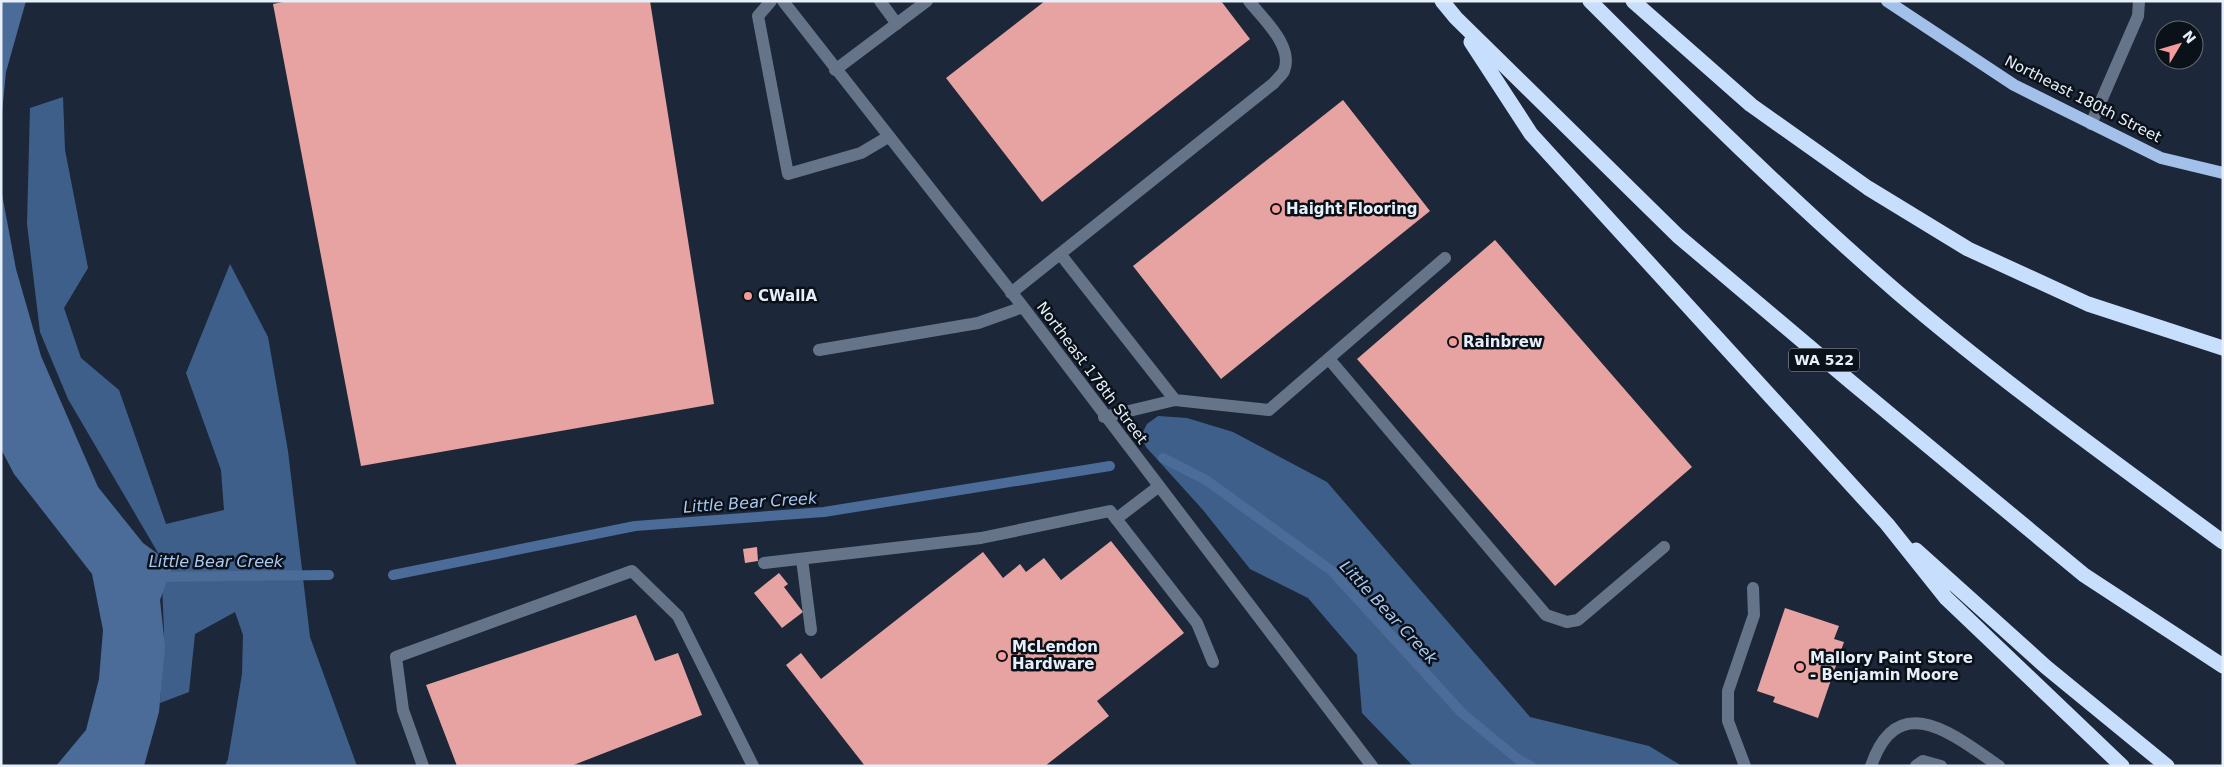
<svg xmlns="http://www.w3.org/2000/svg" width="2224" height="767" font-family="'DejaVu Sans',sans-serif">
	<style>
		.forest { fill: #3f5f8b }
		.water { fill: #4b6b98 }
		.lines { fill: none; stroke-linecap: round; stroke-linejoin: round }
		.stream { stroke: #4b6b98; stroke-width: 10 }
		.building { fill: #e7a3a1 }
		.minor { stroke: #657488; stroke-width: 12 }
		.major { stroke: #a2c0ea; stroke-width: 12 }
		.highway { stroke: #c7defc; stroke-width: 15 }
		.poi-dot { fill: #f59b9a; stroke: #0b1118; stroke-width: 2 }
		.labels { text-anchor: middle; stroke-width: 5; stroke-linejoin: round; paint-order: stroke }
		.shield { fill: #0b1118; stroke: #a5acb6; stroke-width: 1 }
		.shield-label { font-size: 14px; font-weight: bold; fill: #e7effa }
		.street-label { font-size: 15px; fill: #e7effa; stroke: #0b1118 }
		.poi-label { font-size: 15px; font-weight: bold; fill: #e7effa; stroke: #0b1118; text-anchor: start }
		.water-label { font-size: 16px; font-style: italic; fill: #abc8f2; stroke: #0b1118 }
	</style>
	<rect width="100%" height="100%" fill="#1c2839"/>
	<path class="forest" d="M 63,97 L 65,150 L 88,268 L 64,308 L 81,358 L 119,390 L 166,524 L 224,510 L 221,470 L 186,373 L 230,264 L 268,337 L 288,451 L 310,637 L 357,766 L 225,766 L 228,759 L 242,674 L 243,635 L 235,612 L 195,634 L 189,692 L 160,703 L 164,632 L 161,558 L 68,399 L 40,332 L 27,224 L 30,108 Z
		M 1158,416 L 1187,418 L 1233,432 L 1327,482 L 1530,717 L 1649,746 L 1682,766 L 1413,766 L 1362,713 L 1357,655 L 1308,598 L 1250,569 L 1203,510 L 1146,447 L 1141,436 L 1147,424 Z"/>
	<path class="water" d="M 1,1 L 26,1 L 6,72 L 1,123 Z
		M 1,189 L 16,269 L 41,356 L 98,487 L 143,543 L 173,565 L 160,600 L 165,647 L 159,712 L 144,766 L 56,766 L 86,730 L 99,679 L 103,630 L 92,574 L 14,474 L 1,449 Z"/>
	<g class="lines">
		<path class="stream" d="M 1163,458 L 1206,480 L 1332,571 L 1462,713 L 1519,760 L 1531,766
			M 393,575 L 635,526 L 824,512 L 1110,466
			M 155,577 L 329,575"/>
	</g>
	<path class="building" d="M 288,1 L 650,1 L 714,404 L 361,466 L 273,4 Z
		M 1045,1 L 1221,1 L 1250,39 L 1042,202 L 946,78 Z
		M 1343,100 L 1430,211 L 1221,379 L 1133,266 Z
		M 1495,240 L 1692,467 L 1555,586 L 1357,359 Z
		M 1111,541 L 1184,633 L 1097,701 L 1109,716 L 1045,766 L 865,766 L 786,665 L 801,653 L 821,679 L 983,552 L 1003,578 L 1020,564 L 1026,572 L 1044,558 L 1061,580 Z
		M 757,547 L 758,561 L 745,563 L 743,549 Z
		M 779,573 L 788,584 L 784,587 L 803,612 L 782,628 L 754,593 Z
		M 1785,608 L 1839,626 L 1834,639 L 1844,642 L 1818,718 L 1773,702 L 1775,697 L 1757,691 Z
		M 636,615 L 655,661 L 678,653 L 702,715 L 571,766 L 457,766 L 426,685 Z"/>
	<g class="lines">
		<path class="minor" d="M 771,1 L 758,16 L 788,174 L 861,153 L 888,137
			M 783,1 L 1023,307 L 1372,766
			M 880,1 L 897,24
			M 835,70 L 927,1
			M 2091,124 L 2138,16 L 2139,1
			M 1061,255 L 1175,400
			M 1011,293 L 1274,83 C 1277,79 1282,75 1284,71 C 1294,46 1263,19 1249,1
			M 819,350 L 978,323 L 1023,307
			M 1329,359 L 1546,615 L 1567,622 L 1578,620 L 1664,547
			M 1104,417 L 1175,400 L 1269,410 L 1445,258
			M 1116,519 L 1158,487
			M 802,559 L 811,630
			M 764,563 L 981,538 L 1110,511 L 1197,623 L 1213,662
			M 423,766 L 403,710 L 396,657 L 632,571 L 678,616 L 753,766
			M 1745,766 L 1728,721 L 1728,691 L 1754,615 L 1753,588
			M 1871,766 C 1898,687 1955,736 1999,766
			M 1916,766 L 1923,761 L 1941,766"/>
		<path class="major" d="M 1887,1 L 2014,85 L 2161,158 L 2223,173"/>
		<path class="highway" d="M 1442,1 L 1456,18 L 1678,236 L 1851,382 L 2084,575 L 2223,666
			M 1590,1 C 1690,101 1791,200 1897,292 C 2001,381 2113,461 2223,542
			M 1633,1 L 1751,105 L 1868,188 L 1968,249 L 2088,304 L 2223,348
			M 1471,42 L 1531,134 L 1887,524 L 1946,598 L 2122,766
			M 1916,550 L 2046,667 L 2167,766"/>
	</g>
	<g class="poi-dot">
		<circle cx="1276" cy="209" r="5"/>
		<circle cx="748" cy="296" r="5"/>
		<circle cx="1453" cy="342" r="5"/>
		<circle cx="1002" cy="656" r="5"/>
		<circle cx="1800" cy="667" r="5"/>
	</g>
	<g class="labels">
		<rect class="shield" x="1789" y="348.5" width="70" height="23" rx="4"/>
		<g class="shield-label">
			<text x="1824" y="365">WA 522</text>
		</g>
		<g class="street-label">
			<text transform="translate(2083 99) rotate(27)" y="5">Northeast 180th Street</text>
			<text transform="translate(1092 373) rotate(53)" y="5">Northeast 178th Street</text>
		</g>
		<g class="poi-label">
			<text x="1286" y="214">Haight Flooring</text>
			<text x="758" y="301">CWallA</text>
			<text x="1463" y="347">Rainbrew</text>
			<text x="1012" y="652">McLendon<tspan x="1012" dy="17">Hardware</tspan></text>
			<text x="1810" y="663">Mallory Paint Store<tspan x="1810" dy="17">- Benjamin Moore</tspan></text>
		</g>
		<g class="water-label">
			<text transform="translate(750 502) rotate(-4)" y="6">Little Bear Creek</text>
			<text x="216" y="567">Little Bear Creek</text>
			<text transform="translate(1389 612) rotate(47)" y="6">Little Bear Creek</text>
		</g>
	</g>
	<rect width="2224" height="767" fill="none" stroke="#e7effa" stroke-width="5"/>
	<g transform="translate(2179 45) rotate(52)"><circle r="24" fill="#0b1118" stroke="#636a72"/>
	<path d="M0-4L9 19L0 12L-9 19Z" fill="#f59b9a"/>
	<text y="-8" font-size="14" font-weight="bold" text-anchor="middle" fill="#e7effa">N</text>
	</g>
</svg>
